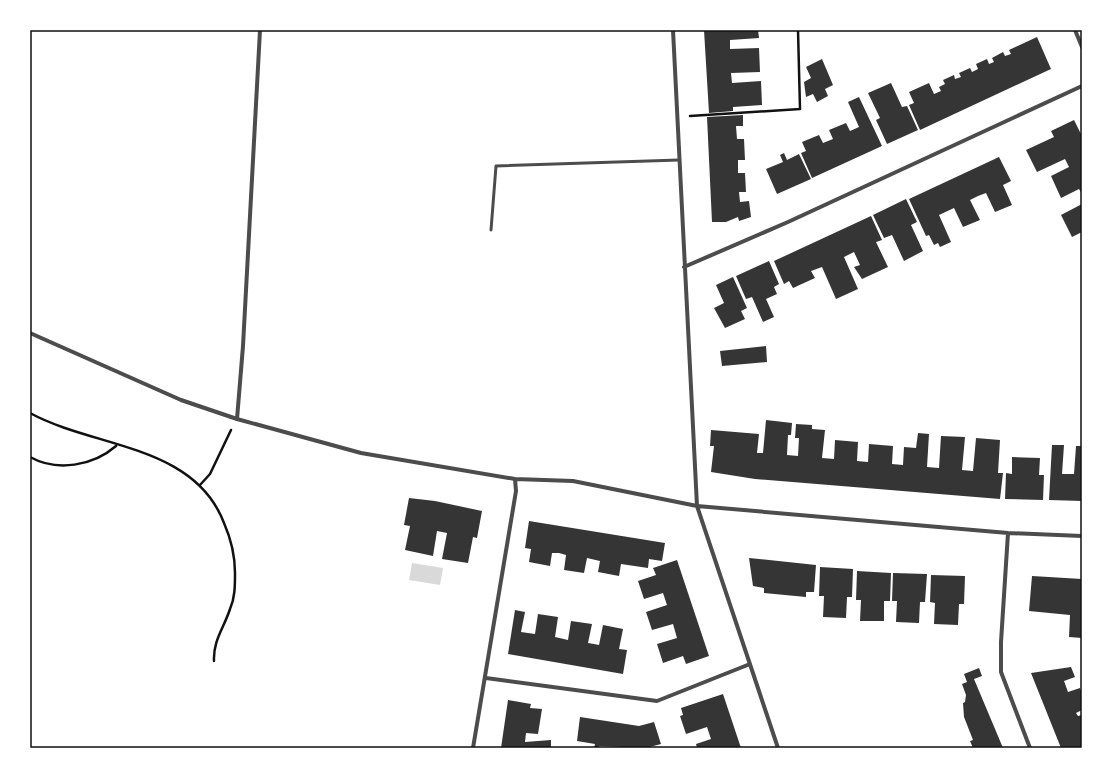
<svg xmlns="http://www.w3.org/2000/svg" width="1112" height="778" font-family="Poppins,sans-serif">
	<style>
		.water { fill: #d9d9d9 }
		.building { fill: #353535 }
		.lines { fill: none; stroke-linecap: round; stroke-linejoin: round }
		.path { stroke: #111; stroke-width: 2.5 }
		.service { stroke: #4c4c4c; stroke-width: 3 }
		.minor { stroke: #4c4c4c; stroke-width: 4 }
		.neatline { fill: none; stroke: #111; stroke-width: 1.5 }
	</style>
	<rect width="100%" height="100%" fill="#fff"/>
	<path class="water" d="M 412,563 L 443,568 L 440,585 L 409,580 Z"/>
	<path class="building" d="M 704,30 L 758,30 L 759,38 L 730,40 L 730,49 L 759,48 L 760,72 L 731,73 L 732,83 L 761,81 L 762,105 L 733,107 L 733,111 L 709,113 Z
		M 1037,37 L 1051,69 L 920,130 L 909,105 L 914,103 L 909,92 L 929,83 L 934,94 L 941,91 L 939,87 L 945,84 L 943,80 L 954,75 L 955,79 L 961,77 L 959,73 L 970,68 L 972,72 L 978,69 L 976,64 L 987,59 L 989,64 L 994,62 L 992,58 L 1003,52 L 1005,56 L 1011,54 L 1009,50 Z
		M 822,59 L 833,85 L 825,89 L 828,96 L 817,102 L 813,94 L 806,97 L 804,82 L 811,78 L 806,67 Z
		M 891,83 L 902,107 L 907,106 L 918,130 L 887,144 L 876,120 L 880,118 L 868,93 Z
		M 859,97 L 882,146 L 812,178 L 801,153 L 806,151 L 802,142 L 819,135 L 823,143 L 833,139 L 829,130 L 846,123 L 850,131 L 859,127 L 848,102 Z
		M 743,115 L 743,126 L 736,126 L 737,139 L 744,139 L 745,160 L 738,160 L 738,173 L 745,173 L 746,192 L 739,192 L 740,202 L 749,201 L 751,217 L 739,221 L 738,217 L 726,222 L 712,222 L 707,117 Z
		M 1074,120 L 1082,136 L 1082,194 L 1079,189 L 1061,198 L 1051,176 L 1069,167 L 1065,159 L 1037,172 L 1026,150 L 1054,137 L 1051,131 Z
		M 784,153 L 787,160 L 799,154 L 811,179 L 777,194 L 766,169 L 783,162 L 780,155 Z
		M 999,157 L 1011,181 L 1003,185 L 1012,205 L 995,212 L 986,193 L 978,196 L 970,200 L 980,220 L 963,227 L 954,208 L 939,215 L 951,242 L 940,247 L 938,243 L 934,245 L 929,235 L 926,236 L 909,199 Z
		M 906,199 L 917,222 L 911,225 L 923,251 L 904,261 L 892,235 L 884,238 L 873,215 Z
		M 1082,204 L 1082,232 L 1072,237 L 1061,215 Z
		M 871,216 L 882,240 L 876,242 L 888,267 L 862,279 L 854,267 L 860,265 L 854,252 L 844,257 L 858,289 L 836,299 L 822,267 L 811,271 L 815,278 L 793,288 L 789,281 L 784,284 L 774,261 Z
		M 769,261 L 779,284 L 774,287 L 777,294 L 766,299 L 774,317 L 763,322 L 752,297 L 746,299 L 736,276 Z
		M 733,277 L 747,308 L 741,311 L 745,319 L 725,328 L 714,308 L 724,303 L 716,285 Z
		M 766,346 L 767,362 L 722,366 L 720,351 Z
		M 766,420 L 792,423 L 791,435 L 788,435 L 787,455 L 798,456 L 799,438 L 795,438 L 796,424 L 812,425 L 812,429 L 825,430 L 822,458 L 834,459 L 835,440 L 858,442 L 857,461 L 868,462 L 869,444 L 893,446 L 892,464 L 903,465 L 904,447 L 916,448 L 918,433 L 929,434 L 927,467 L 939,468 L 941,436 L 965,437 L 962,470 L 973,471 L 976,438 L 1000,440 L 998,473 L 1003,473 L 1000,499 L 755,479 L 711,472 L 714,446 L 710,446 L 711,430 L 759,434 L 757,453 L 763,453 Z
		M 1052,445 L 1064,445 L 1062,474 L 1074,474 L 1076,446 L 1082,446 L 1082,501 L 1049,500 Z
		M 1012,457 L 1040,458 L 1039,475 L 1044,475 L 1043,500 L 1005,499 L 1006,473 L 1012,474 Z
		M 409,498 L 435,501 L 482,511 L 477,538 L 473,537 L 468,563 L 442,559 L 447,533 L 437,531 L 433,556 L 405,550 L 410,526 L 404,525 Z
		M 529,521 L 665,543 L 662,561 L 649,559 L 648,568 L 621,564 L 619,576 L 598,572 L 600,561 L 587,558 L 584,573 L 564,570 L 566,555 L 559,553 L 552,553 L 550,566 L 529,562 L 531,549 L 525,548 Z
		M 749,558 L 816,565 L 814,592 L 806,592 L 806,597 L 764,593 L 764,588 L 753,586 Z
		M 677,560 L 709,656 L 686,664 L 683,656 L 663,663 L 657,644 L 677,638 L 673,624 L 652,630 L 646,612 L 667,605 L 663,593 L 644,599 L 638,581 L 656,575 L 653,568 Z
		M 820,567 L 853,569 L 852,597 L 847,597 L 846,618 L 823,617 L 824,596 L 819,596 Z
		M 857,571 L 891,573 L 890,601 L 884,601 L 884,621 L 860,621 L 861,600 L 856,600 Z
		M 893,573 L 927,574 L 925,602 L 920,602 L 919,623 L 896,622 L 897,601 L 892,601 Z
		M 931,575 L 965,576 L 964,604 L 959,604 L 958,625 L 934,624 L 935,603 L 930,602 Z
		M 1032,576 L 1082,579 L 1082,638 L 1069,637 L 1070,615 L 1029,611 Z
		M 515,610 L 525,612 L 521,632 L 535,634 L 538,614 L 558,617 L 555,637 L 568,640 L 571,621 L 592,624 L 588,643 L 594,644 L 599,645 L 603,625 L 623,629 L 619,649 L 627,650 L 623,674 L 508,654 Z
		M 1071,667 L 1075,677 L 1064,681 L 1068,692 L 1080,688 L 1082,694 L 1082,710 L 1076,713 L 1078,716 L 1082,715 L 1082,748 L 1061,748 L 1031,673 Z
		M 979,668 L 982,676 L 974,679 L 1003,748 L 973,748 L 970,741 L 973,740 L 964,717 L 963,703 L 965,702 L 966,695 L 962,684 L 967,682 L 964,674 Z
		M 723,694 L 741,748 L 697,748 L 696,744 L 711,739 L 707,727 L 686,734 L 680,716 L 683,715 L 681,708 Z
		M 508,700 L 531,704 L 530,708 L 542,709 L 538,734 L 526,733 L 525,742 L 551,740 L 551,748 L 501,748 Z
		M 580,717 L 639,726 L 654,722 L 661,744 L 646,748 L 599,746 L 599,748 L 594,748 L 595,744 L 577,741 Z"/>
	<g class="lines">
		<path class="path" d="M 690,116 L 800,109 L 798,30
			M 30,413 C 94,448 194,444 224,523 C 231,539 235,556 235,573 C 235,586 235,598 230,609 C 224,628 213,640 214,661
			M 30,457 C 57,472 93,466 116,446
			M 200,485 L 210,474 L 231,430"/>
		<path class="service" d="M 491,230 L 496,166 L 679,160"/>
		<path class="minor" d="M 673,30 L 697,506 L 778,748
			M 1075,30 L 1082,47
			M 684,267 L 788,222 L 1082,86
			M 30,333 L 181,400 L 237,419 L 361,453 L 515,479 L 573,481 L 697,506 L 1008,533 L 1082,536
			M 237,419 L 243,346 L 260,30
			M 1008,533 L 1001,642 L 1001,672 L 1030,748
			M 486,678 L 657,701 L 750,664
			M 473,748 L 516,491 L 515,479"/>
	</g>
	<rect width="1112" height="778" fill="none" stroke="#ffffff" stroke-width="62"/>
	<rect x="31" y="31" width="1050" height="716" class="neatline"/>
</svg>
